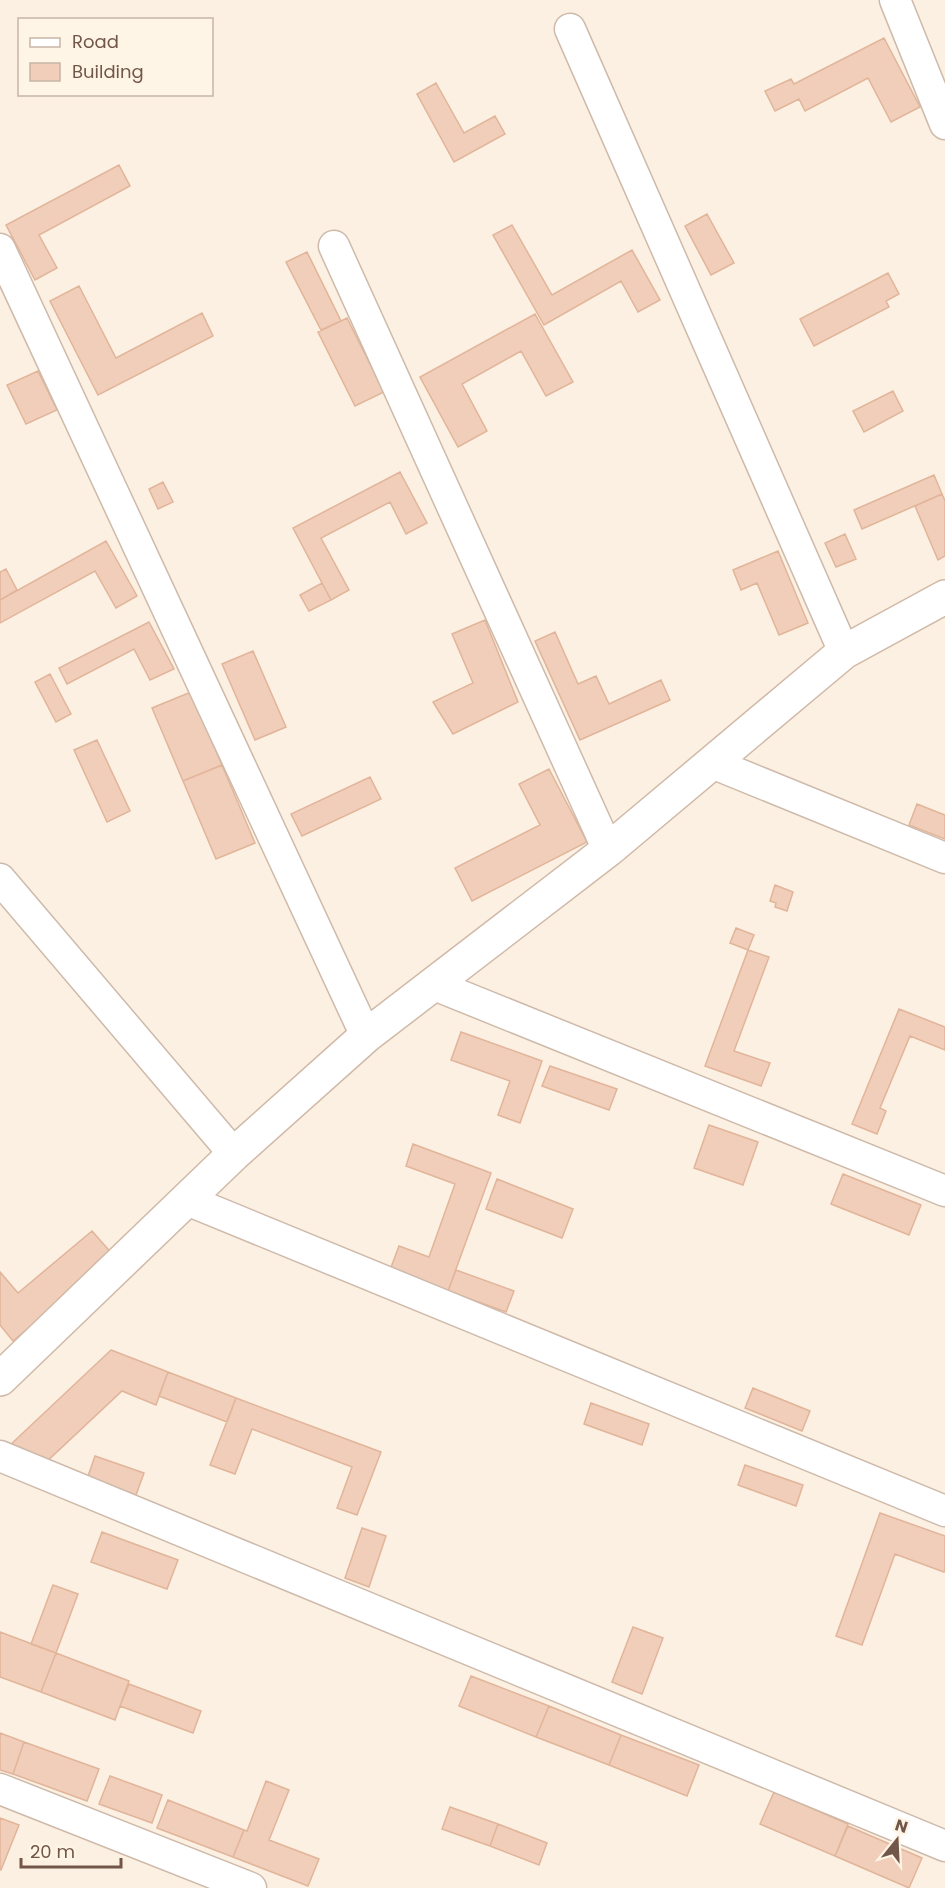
<svg xmlns="http://www.w3.org/2000/svg" width="945" height="1888" font-family="Poppins,sans-serif">
	<style>
		.building { fill: #f0ceb9; stroke: #e2b49a; stroke-width: 1.5 }
		.lines { fill: none; stroke-linecap: round; stroke-linejoin: round }
		.street-casing { stroke: #cebaab; stroke-width: 33 }
		.secondary-casing { stroke: #d1b9a8; stroke-width: 36 }
		.street { stroke: #fff; stroke-width: 30 }
		.secondary { stroke: #fff; stroke-width: 33 }
	</style>
	<rect width="100%" height="100%" fill="#fbf0e1"/>
	<path class="building" d="M 884,38 L 920,107 L 891,122 L 868,78 L 805,111 L 799,99 L 775,111 L 765,91 L 791,79 L 794,84 Z
		M 436,83 L 464,133 L 495,116 L 505,134 L 454,162 L 417,94 Z
		M 119,165 L 130,186 L 39,235 L 57,268 L 35,280 L 6,225 Z
		M 707,214 L 734,263 L 711,275 L 685,226 Z
		M 512,225 L 552,295 L 632,250 L 660,300 L 638,312 L 621,281 L 544,325 L 493,235 Z
		M 307,252 L 341,321 L 321,330 L 286,262 Z
		M 888,273 L 899,294 L 886,301 L 889,307 L 814,346 L 800,319 Z
		M 79,286 L 116,358 L 202,313 L 213,336 L 98,395 L 50,301 Z
		M 535,314 L 573,382 L 546,396 L 521,351 L 462,384 L 487,431 L 458,447 L 420,377 Z
		M 347,318 L 384,392 L 355,406 L 318,332 Z
		M 38,371 L 57,410 L 26,424 L 7,385 Z
		M 893,391 L 903,411 L 864,432 L 853,411 Z
		M 400,472 L 427,523 L 406,534 L 390,502 L 321,538 L 349,590 L 331,600 L 293,528 Z
		M 934,475 L 942,494 L 862,529 L 854,510 Z
		M 163,482 L 173,502 L 158,509 L 149,489 Z
		M 942,494 L 945,501 L 945,556 L 938,560 L 915,506 Z
		M 845,534 L 856,559 L 836,567 L 825,543 Z
		M 106,541 L 137,596 L 116,608 L 95,571 L 0,623 L 0,600 Z
		M 778,551 L 808,623 L 779,635 L 757,583 L 741,590 L 733,570 Z
		M 6,569 L 17,590 L 0,600 L 0,572 Z
		M 322,583 L 331,600 L 309,611 L 300,595 Z
		M 485,620 L 518,702 L 453,734 L 433,702 L 473,683 L 452,634 Z
		M 149,622 L 174,669 L 150,680 L 134,649 L 67,684 L 59,668 Z
		M 555,632 L 578,684 L 596,676 L 609,704 L 661,680 L 670,700 L 580,740 L 535,641 Z
		M 253,651 L 286,727 L 255,740 L 222,664 Z
		M 50,674 L 71,714 L 56,722 L 35,682 Z
		M 191,692 L 222,765 L 183,781 L 152,708 Z
		M 97,740 L 130,811 L 107,822 L 74,750 Z
		M 222,765 L 255,843 L 216,859 L 183,781 Z
		M 549,769 L 587,842 L 472,901 L 455,868 L 540,825 L 519,784 Z
		M 370,777 L 381,799 L 302,836 L 291,814 Z
		M 917,804 L 945,815 L 945,839 L 909,825 Z
		M 775,885 L 793,892 L 787,911 L 775,907 L 776,903 L 770,901 Z
		M 736,928 L 754,935 L 748,950 L 730,943 Z
		M 748,950 L 769,957 L 734,1051 L 770,1063 L 761,1086 L 705,1066 Z
		M 899,1009 L 945,1027 L 945,1050 L 910,1036 L 880,1108 L 886,1111 L 877,1134 L 852,1124 Z
		M 461,1032 L 542,1061 L 520,1123 L 498,1115 L 510,1081 L 451,1060 Z
		M 550,1066 L 617,1089 L 609,1110 L 542,1086 Z
		M 709,1125 L 758,1142 L 743,1185 L 694,1168 Z
		M 413,1144 L 491,1173 L 448,1291 L 390,1270 L 399,1246 L 429,1257 L 455,1184 L 406,1166 Z
		M 843,1174 L 921,1205 L 909,1235 L 831,1204 Z
		M 497,1179 L 573,1209 L 562,1238 L 486,1209 Z
		M 92,1231 L 114,1256 L 13,1341 L 0,1325 L 0,1272 L 18,1293 Z
		M 456,1270 L 514,1291 L 506,1312 L 448,1291 Z
		M 111,1350 L 168,1372 L 156,1405 L 122,1391 L 44,1464 L 8,1447 Z
		M 168,1372 L 236,1398 L 227,1422 L 159,1396 Z
		M 753,1388 L 810,1411 L 802,1431 L 745,1408 Z
		M 236,1398 L 381,1452 L 357,1515 L 337,1508 L 352,1467 L 252,1429 L 235,1474 L 210,1465 Z
		M 591,1403 L 649,1424 L 642,1445 L 584,1424 Z
		M 95,1456 L 144,1473 L 136,1495 L 87,1479 Z
		M 745,1465 L 803,1485 L 796,1506 L 738,1485 Z
		M 880,1513 L 945,1536 L 945,1570 L 944,1572 L 895,1554 L 862,1645 L 836,1636 Z
		M 362,1528 L 386,1536 L 369,1587 L 345,1578 Z
		M 102,1532 L 178,1560 L 167,1589 L 91,1562 Z
		M 53,1585 L 78,1594 L 56,1653 L 31,1644 Z
		M 633,1627 L 663,1638 L 642,1694 L 612,1682 Z
		M 0,1632 L 56,1653 L 41,1692 L 0,1677 Z
		M 56,1653 L 129,1681 L 115,1720 L 41,1692 Z
		M 471,1676 L 549,1706 L 536,1737 L 459,1706 Z
		M 129,1684 L 201,1711 L 193,1733 L 120,1706 Z
		M 549,1706 L 621,1735 L 609,1765 L 536,1737 Z
		M 0,1733 L 24,1742 L 13,1774 L 0,1770 Z
		M 621,1735 L 699,1765 L 687,1796 L 609,1765 Z
		M 24,1742 L 99,1769 L 87,1801 L 13,1774 Z
		M 110,1776 L 162,1795 L 152,1823 L 99,1804 Z
		M 266,1781 L 289,1790 L 269,1840 L 319,1859 L 308,1886 L 233,1857 L 244,1830 L 247,1831 Z
		M 774,1792 L 848,1824 L 835,1856 L 760,1824 Z
		M 168,1800 L 244,1830 L 233,1857 L 157,1828 Z
		M 450,1807 L 498,1824 L 490,1846 L 442,1829 Z
		M 0,1818 L 19,1825 L 1,1870 L 0,1869 Z
		M 498,1824 L 547,1843 L 539,1865 L 490,1846 Z
		M 848,1826 L 922,1858 L 909,1888 L 835,1856 Z"/>
	<g class="lines">
		<g class="street-casing">
			<path id="street" d="M 895,0 L 945,124
				M 570,29 L 844,652
				M 334,246 L 608,850
				M 0,249 L 366,1036
				M 712,763 L 945,858
				M 0,879 L 234,1154
				M 432,984 L 945,1191
				M 187,1200 L 945,1511
				M 0,1456 L 945,1846
				M 0,1789 L 251,1888"/>
		</g>
		<g class="secondary-casing">
			<path id="secondary" d="M 0,1379 L 234,1154 L 366,1036 L 608,850 L 844,652 L 945,597"/>
		</g>
		<use href="#street" class="street"/>
		<use href="#secondary" class="secondary"/>
	</g>
	<rect x="18" y="18" width="195" height="78" fill="#fff5e6" stroke="#c7b5a7" stroke-width="1.5"/>
	<rect x="30" y="38" width="30" height="9" fill="#ffffff" stroke="#c7b5a7" stroke-width="1.5"/>
	<text x="72" y="48" font-size="18" fill="#725649">Road</text>
	<rect x="30" y="63" width="30" height="18" fill="#f0ceb9" stroke="#c7b5a7" stroke-width="1.5"/>
	<text x="72" y="78" font-size="18" fill="#725649">Building</text>
	<g transform="translate(897 1840) rotate(18)" stroke="#fff5e6" stroke-width="4.5" paint-order="stroke">
	<path d="M0-4.5L10 22L0 15L-10 22Z" fill="#725649"/>
	<text y="-9" font-size="16" font-weight="bold" text-anchor="middle" fill="#725649">N</text>
	</g>
	<path d="M21 1858v9h100v-9" fill="none" stroke="#725649" stroke-width="3"/>
	<text x="30" y="1858" font-size="18" fill="#725649" stroke="#fff5e6" stroke-width="4.5" paint-order="stroke">20 m</text>
</svg>
